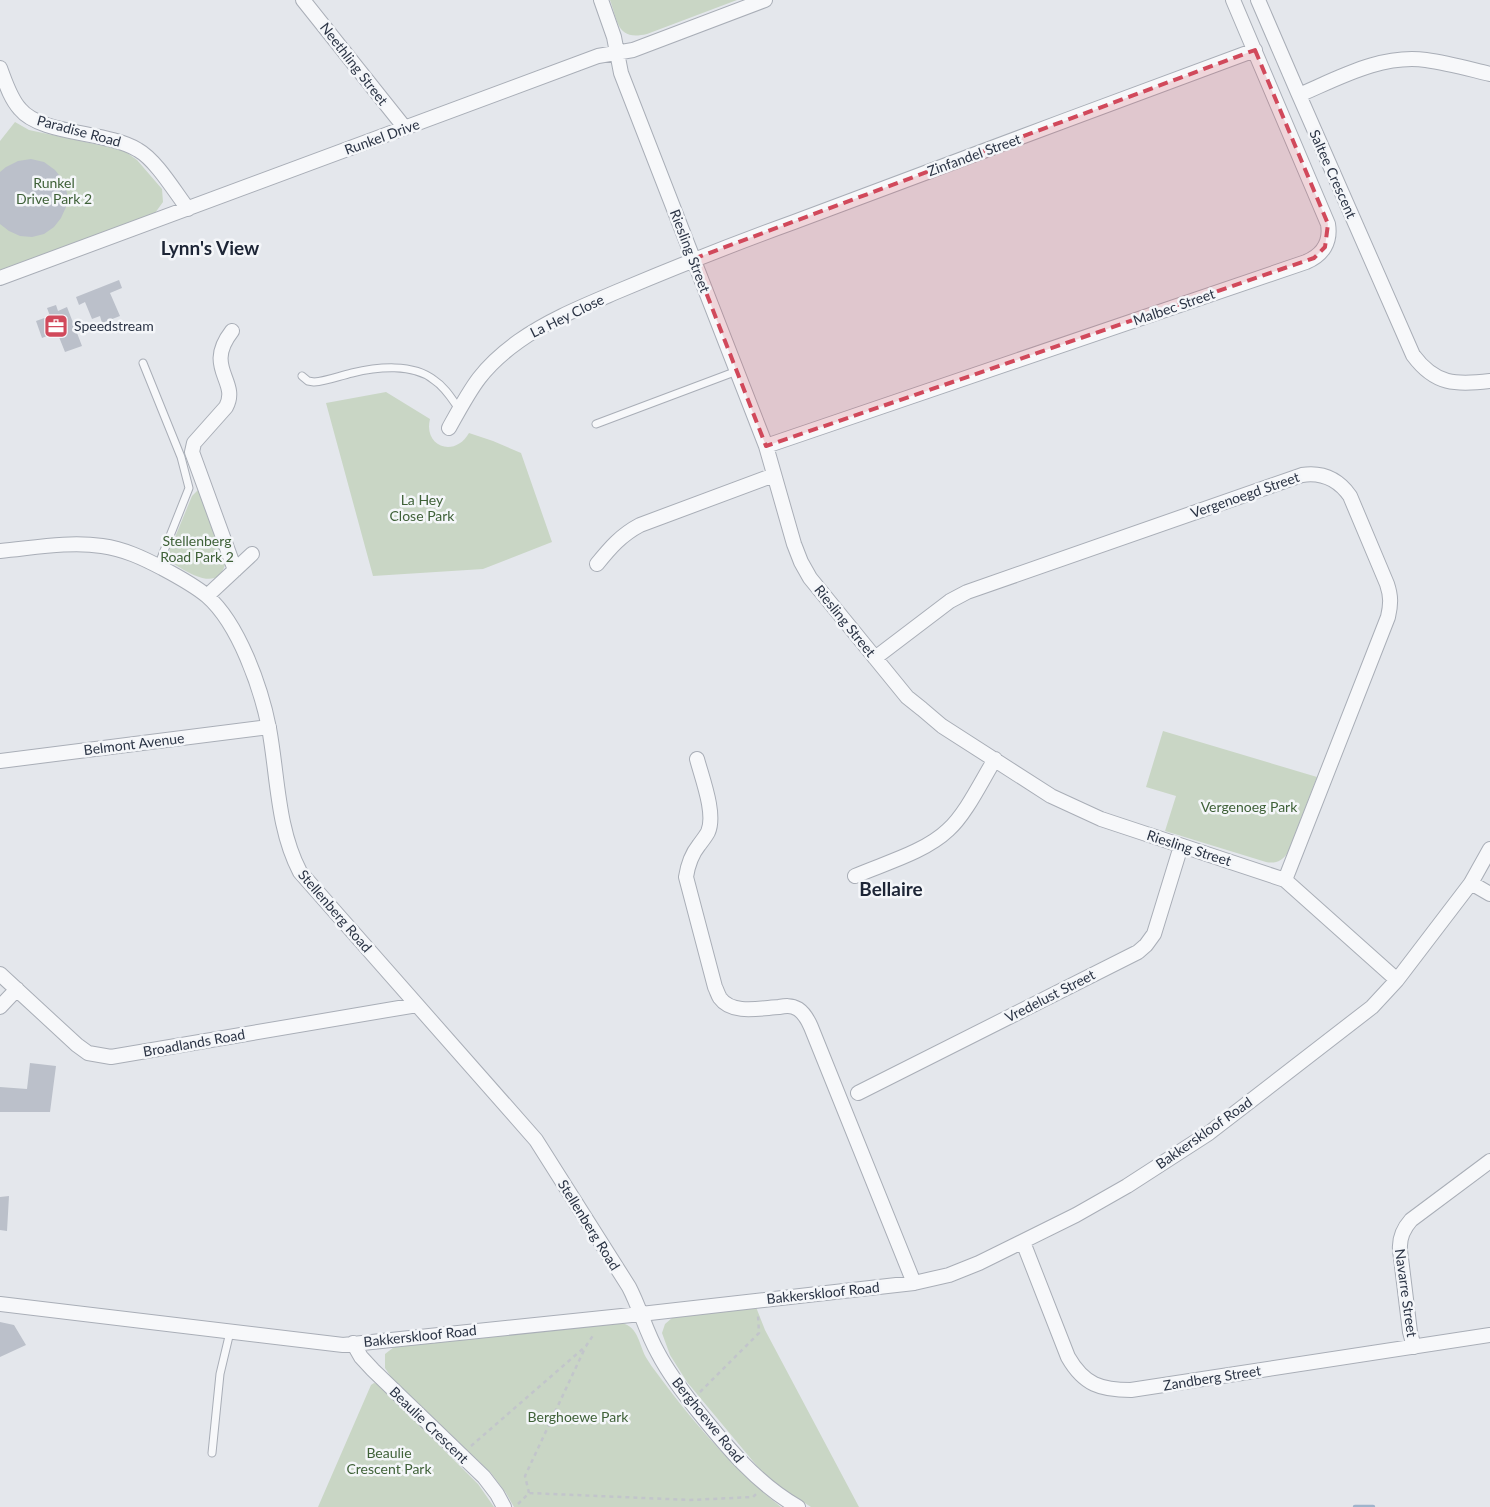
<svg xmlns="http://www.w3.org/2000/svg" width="1490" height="1507" font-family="Lato,sans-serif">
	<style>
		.green { fill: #c9d6c5 }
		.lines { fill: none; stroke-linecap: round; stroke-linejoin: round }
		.stream { stroke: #9fb4cc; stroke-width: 4.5 }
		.building { fill: #bbc0ca }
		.lane-casing { stroke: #a9aeb7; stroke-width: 9 }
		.street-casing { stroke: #a9aeb7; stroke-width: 16 }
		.path { stroke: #c2c5cb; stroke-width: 2.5; stroke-dasharray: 4 4; stroke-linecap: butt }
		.lane { stroke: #f7f8fa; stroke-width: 7 }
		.street { stroke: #f7f8fa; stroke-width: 14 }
		.marked { fill: #d1495b; fill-opacity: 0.2; stroke: #d1495b; stroke-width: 4; stroke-dasharray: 10 6; stroke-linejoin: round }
		.labels { text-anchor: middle; stroke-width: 5; stroke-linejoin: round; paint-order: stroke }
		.street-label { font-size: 14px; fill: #2b3445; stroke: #f4f6f9 }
		.park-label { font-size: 14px; fill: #3f6138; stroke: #f4f6f9 }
		.poi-label { font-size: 14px; fill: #2b3445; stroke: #f4f6f9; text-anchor: start }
		.district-label { font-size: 19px; font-weight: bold; fill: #1d2536; stroke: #f4f6f9 }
	</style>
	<rect width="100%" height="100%" fill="#e4e7ec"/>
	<path class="green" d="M 610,0 L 737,0 L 647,34 C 617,41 618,22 610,0 Z
		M 15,122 L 29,130 L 123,150 L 137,160 L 162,189 L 163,202 L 155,213 L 0,270 L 0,141 Z
		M 386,392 L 430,419 C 423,447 455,458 469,433 L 493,441 L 521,453 L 552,542 L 483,569 L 373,576 L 326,403 Z
		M 200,488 L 226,561 C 219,597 183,569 166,559 L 192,496 Z
		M 1163,731 L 1317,777 L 1288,852 C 1283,861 1275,864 1266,862 L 1165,831 L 1176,796 L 1146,787 Z
		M 756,1307 L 765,1330 L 859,1507 L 811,1507 L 775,1484 L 762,1472 L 687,1382 L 670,1355 L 662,1333 L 665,1324 L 672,1318 Z
		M 622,1323 C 639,1327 639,1346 647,1359 C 650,1364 653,1368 656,1372 C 691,1420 734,1470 781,1507 L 514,1507 L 506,1493 L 491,1473 L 391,1377 L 385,1368 L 385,1354 L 398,1344 Z
		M 374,1383 L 378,1384 L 478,1484 L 494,1507 L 318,1507 L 371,1385 Z"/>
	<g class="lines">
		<path class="stream" d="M 1355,1507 L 1373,1507"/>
	</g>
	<path class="building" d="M 31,159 L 44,162 L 55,170 L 63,180 L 67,193 L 66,207 L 61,218 L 54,227 L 44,234 L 32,237 L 20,236 L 9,231 L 0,224 L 0,172 L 6,167 L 18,161 Z
		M 119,280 L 122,288 L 110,293 L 120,316 L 102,323 L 100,316 L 92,319 L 85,302 L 79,305 L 76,297 Z
		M 56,305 L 58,311 L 67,307 L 82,346 L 65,352 L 57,332 L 42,338 L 36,321 L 50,316 L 47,308 Z
		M 30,1063 L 56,1066 L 50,1112 L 0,1112 L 0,1087 L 27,1089 Z
		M 9,1196 L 7,1231 L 0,1230 L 0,1197 Z
		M 0,1322 L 14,1325 L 26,1345 L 0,1357 Z"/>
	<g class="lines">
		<g class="lane-casing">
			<path id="lane" d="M 143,363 L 181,457 L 189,488 L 158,566
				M 302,376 L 308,381 L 314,382 C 327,381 339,376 352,373 C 377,367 413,363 434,380 C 445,387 452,399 459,409
				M 596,424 L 737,371
				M 212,1453 L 220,1374 L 230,1332"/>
		</g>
		<g class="street-casing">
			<path id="street" d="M 303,0 L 405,128
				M 601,0 L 614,37 L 621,73 L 766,446 L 794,544 L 801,562 L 810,578 L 907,697 L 922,709 L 942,726 L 1051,796 L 1101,819 L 1285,880 L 1397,980
				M 1258,0 L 1299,95
				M 0,68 C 5,81 10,98 20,109 C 41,135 107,131 138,150 C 156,160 175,192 188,209
				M 1490,74 C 1469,69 1448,63 1426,60 C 1381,54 1339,78 1299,95 L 1413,355 C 1435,385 1456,385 1490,381
				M 0,278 L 598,56 L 633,50 L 765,0
				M 232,331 C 203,368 240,381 226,407 L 194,443 L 192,452 L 235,570
				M 449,428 C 471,388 481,368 519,341 C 550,319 586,305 621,290 C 678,266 736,243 794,222 C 948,164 1101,107 1255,50
				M 766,446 L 1306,262 C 1323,255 1331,242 1328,224 L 1233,0
				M 0,551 C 33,548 69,541 102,546 C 124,549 143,558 162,568 C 177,576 194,585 207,596 C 239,624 261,688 269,728 C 278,777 277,828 300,872 L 536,1140 L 629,1287 C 640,1308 646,1332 658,1353 C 669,1374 683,1392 697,1410 C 726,1446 757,1484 798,1507
				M 597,564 C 610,548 621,535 640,525 L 774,475
				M 207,596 L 252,554
				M 875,658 L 950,601 L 967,592 L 1302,475 C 1322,472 1338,479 1350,496 L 1387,584 C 1391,596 1391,604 1388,617 L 1285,880
				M 697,759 C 702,778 716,814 708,832 C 706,836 702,841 699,845 C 691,855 688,864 686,877 L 715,987 C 717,991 718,995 720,998 C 732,1015 761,1008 779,1007 C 785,1006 791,1005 798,1009 C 804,1013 808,1020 811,1027 L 914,1283
				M 0,761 L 269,727
				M 855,876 C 885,863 925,852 948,830 C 966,814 982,780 995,759
				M 1471,883 L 1490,894
				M 0,974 L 77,1045 L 88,1053 L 111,1057 L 417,1005
				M 0,1007 L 17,989
				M 858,1093 L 1138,952 L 1146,945 L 1154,934 L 1181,846
				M 1023,1242 L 1068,1357 C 1084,1385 1101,1390 1131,1390 L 1490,1335
				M 0,1304 L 343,1345 L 641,1314 L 914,1283 L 949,1275 L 979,1263 L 1076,1215 L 1127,1186 L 1209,1133 L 1372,1007 L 1397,980 L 1471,883 L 1490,849
				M 353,1343 L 361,1357 L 373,1370 L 484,1477 L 497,1494 L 504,1507
				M 1414,1347 L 1410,1332 L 1400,1250 C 1399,1238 1403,1229 1411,1220 L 1490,1161"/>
		</g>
		<path class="path" d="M 700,1392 L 759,1333 L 758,1315
			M 471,1446 L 586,1346 L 594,1334
			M 529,1493 L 525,1476 L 585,1348
			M 518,1504 L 529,1493 L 690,1500 L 753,1497 L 756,1494"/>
		<use href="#lane" class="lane"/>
		<use href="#street" class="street"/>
	</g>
	<path class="marked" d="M 1255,50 L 1328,224 L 1325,247 L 1314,258 L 766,446 L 693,259 Z"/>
	<defs>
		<g id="office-square" transform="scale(1.25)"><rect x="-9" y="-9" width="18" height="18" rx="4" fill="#d1495b" stroke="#f4f6f9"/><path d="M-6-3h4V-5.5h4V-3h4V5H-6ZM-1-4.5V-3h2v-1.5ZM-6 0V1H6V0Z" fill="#fff"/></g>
	</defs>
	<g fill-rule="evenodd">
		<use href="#office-square" x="56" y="326"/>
	</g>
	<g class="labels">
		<g class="street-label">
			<text transform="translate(354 64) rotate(52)" y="5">Neethling Street</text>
			<text transform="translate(79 131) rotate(15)" y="5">Paradise Road</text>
			<text transform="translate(382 137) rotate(-20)" y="5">Runkel Drive</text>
			<text transform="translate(974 155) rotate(-20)" y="5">Zinfandel Street</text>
			<text transform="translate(1333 174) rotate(66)" y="5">Saltee Crescent</text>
			<text transform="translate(690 251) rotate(69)" y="5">Riesling Street</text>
			<text transform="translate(1174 307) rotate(-19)" y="5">Malbec Street</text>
			<text transform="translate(567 316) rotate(-26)" y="5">La Hey Close</text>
			<text transform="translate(1245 495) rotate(-19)" y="5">Vergenoegd Street</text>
			<text transform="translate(845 621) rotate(51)" y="5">Riesling Street</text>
			<text transform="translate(134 744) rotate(-7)" y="5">Belmont Avenue</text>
			<text transform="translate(1189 848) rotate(18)" y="5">Riesling Street</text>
			<text transform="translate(335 911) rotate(49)" y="5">Stellenberg Road</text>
			<text transform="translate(1050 996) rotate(-27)" y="5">Vredelust Street</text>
			<text transform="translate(194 1043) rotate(-10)" y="5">Broadlands Road</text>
			<text transform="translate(1204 1133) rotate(-35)" y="5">Bakkerskloof Road</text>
			<text transform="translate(589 1225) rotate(58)" y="5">Stellenberg Road</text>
			<text transform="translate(823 1293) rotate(-6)" y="5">Bakkerskloof Road</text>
			<text transform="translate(1406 1293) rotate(82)" y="5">Navarre Street</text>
			<text transform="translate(420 1336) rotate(-6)" y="5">Bakkerskloof Road</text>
			<text transform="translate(1212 1378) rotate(-9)" y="5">Zandberg Street</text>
			<text transform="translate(708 1420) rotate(51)" y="5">Berghoewe Road</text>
			<text transform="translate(429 1425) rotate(44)" y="5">Beaulie Crescent</text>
		</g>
		<g class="park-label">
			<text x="54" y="188">Runkel<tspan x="54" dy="16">Drive Park 2</tspan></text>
			<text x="422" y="505">La Hey<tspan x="422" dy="16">Close Park</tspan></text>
			<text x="197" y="546">Stellenberg<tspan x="197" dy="16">Road Park 2</tspan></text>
			<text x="1249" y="812">Vergenoeg Park</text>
			<text x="578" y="1422">Berghoewe Park</text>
			<text x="389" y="1458">Beaulie<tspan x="389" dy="16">Crescent Park</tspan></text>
		</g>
		<g class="poi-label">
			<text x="74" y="331">Speedstream</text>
		</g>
		<g class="district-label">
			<text x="210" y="255">Lynn's View</text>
			<text x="891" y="896">Bellaire</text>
		</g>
	</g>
</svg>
